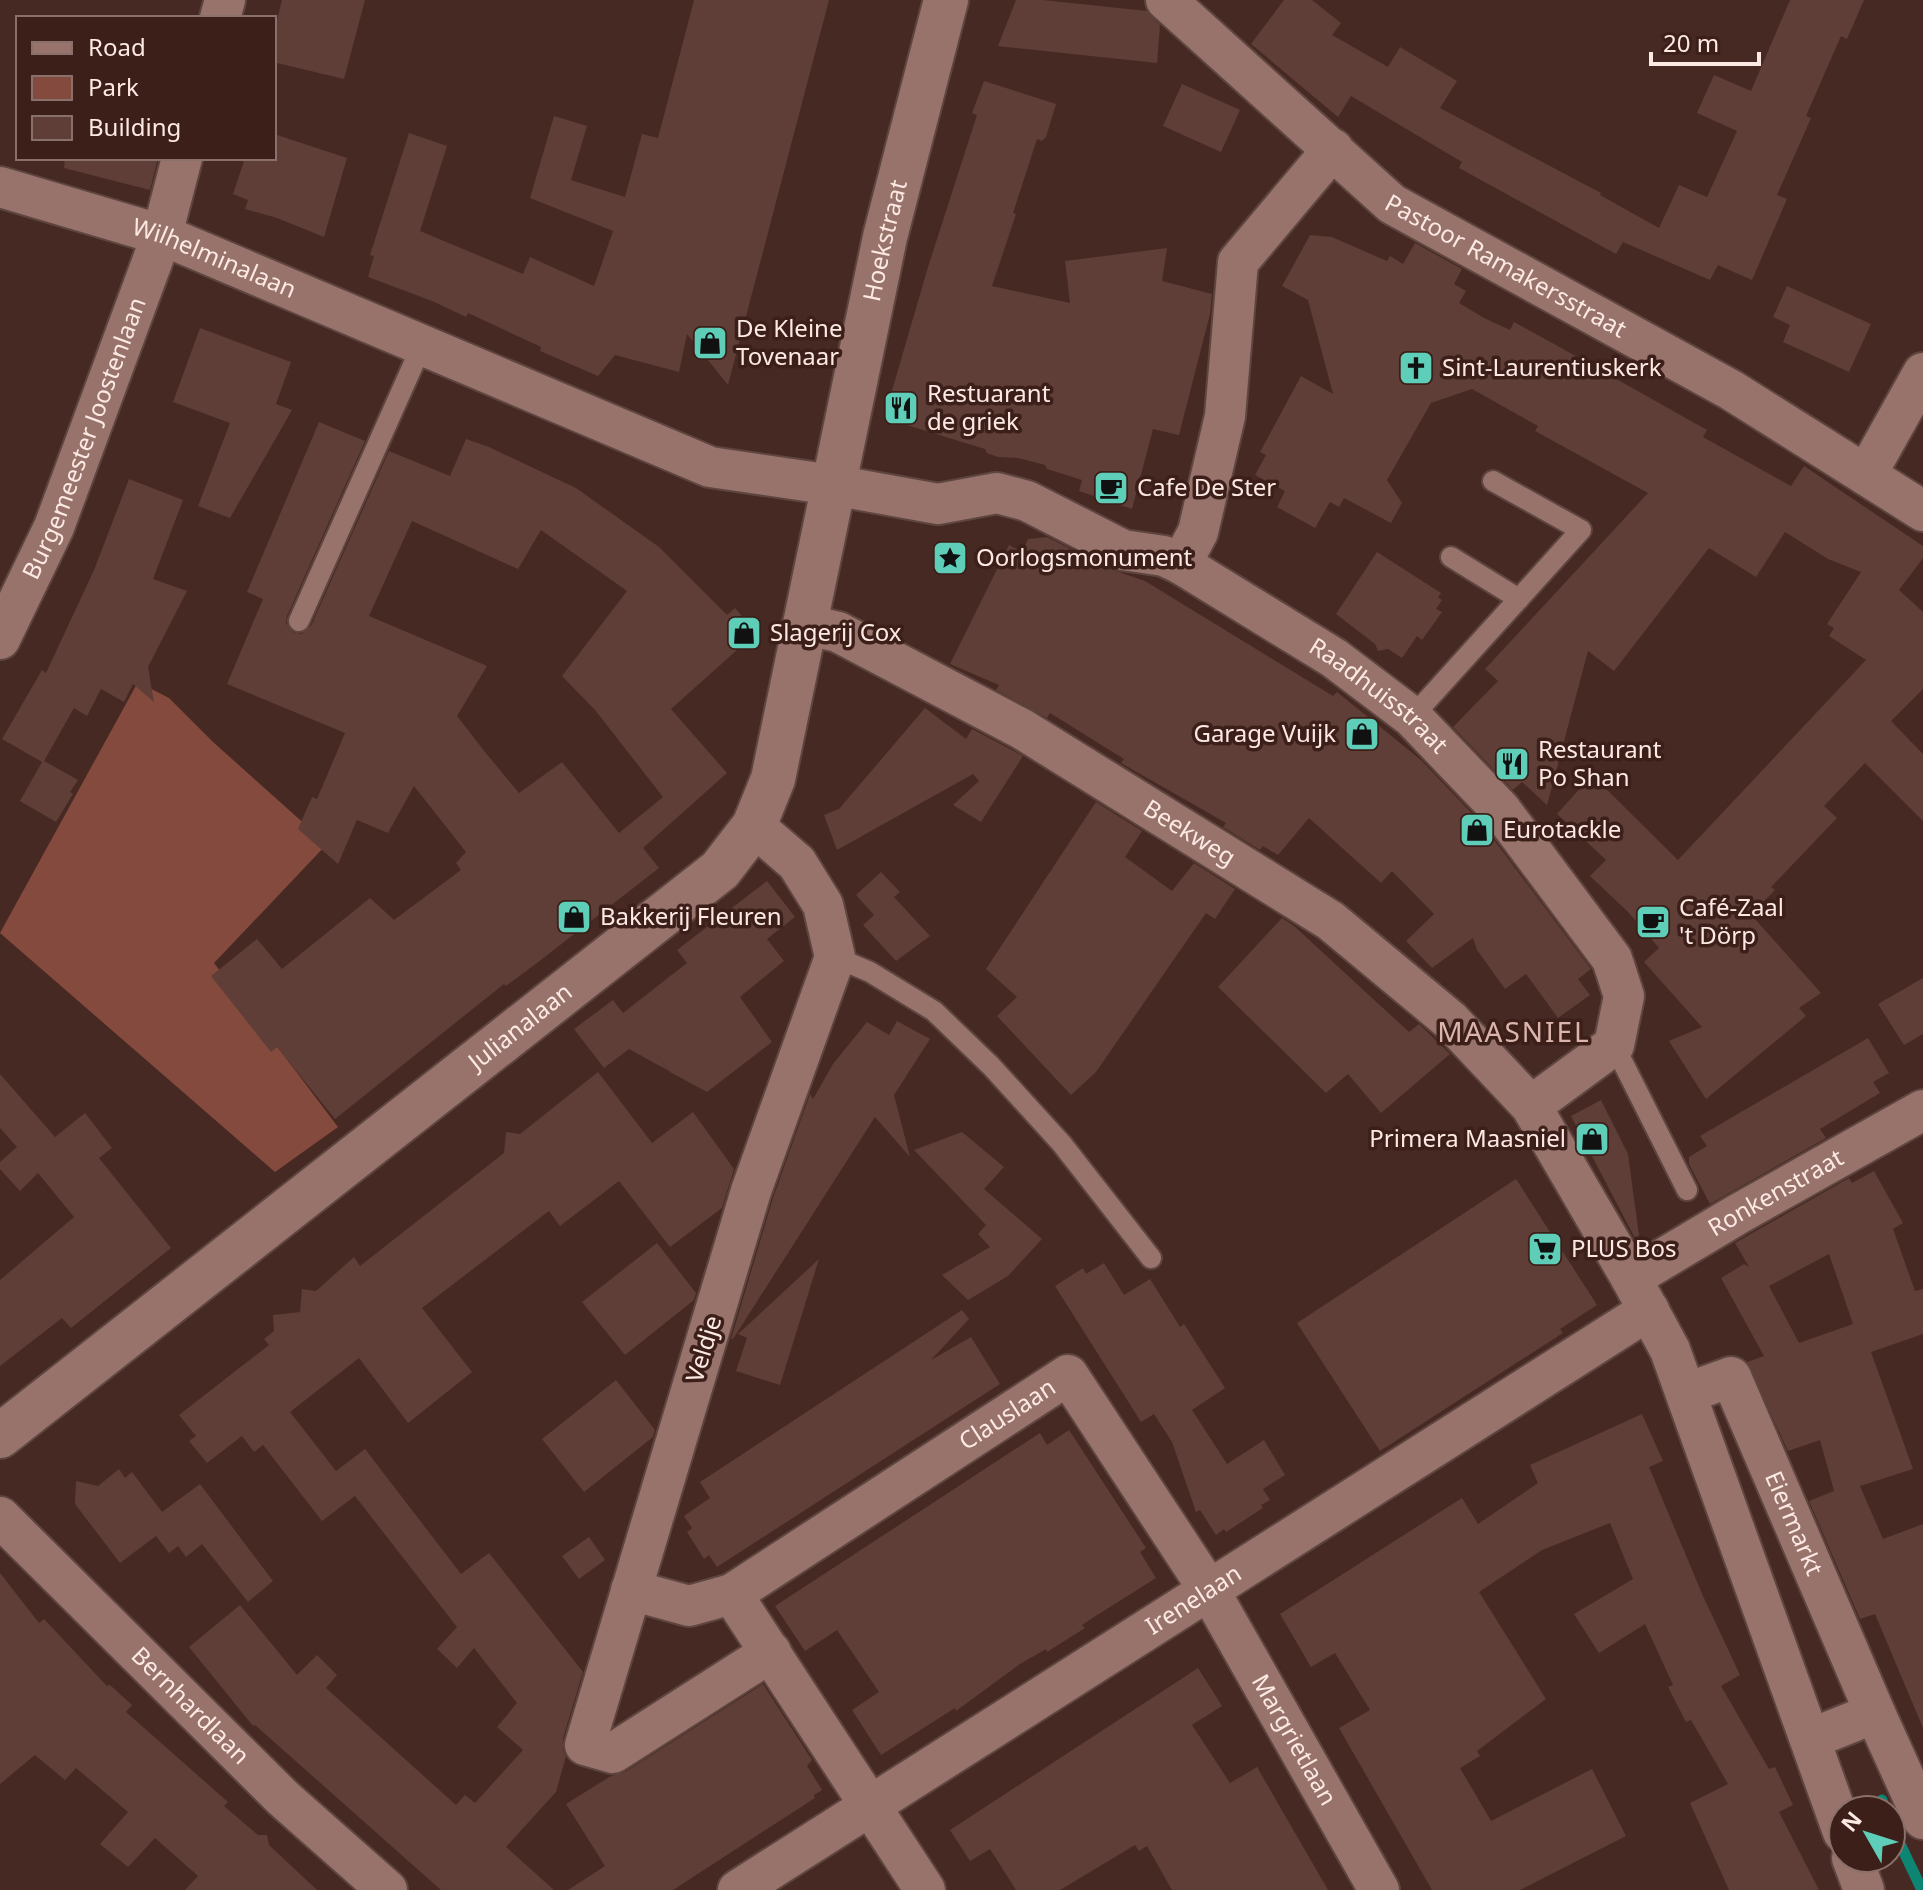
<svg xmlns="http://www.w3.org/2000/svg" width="1923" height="1890" font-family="'Noto Sans',sans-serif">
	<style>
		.green { fill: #854a3e }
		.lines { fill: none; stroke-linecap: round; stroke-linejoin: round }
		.stream { stroke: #0e8573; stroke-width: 11 }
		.building { fill: #5e3e37; fill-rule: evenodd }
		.service-casing { stroke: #5e4540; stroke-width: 24 }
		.minor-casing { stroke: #5e4540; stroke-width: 44 }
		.tertiary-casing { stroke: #5e4540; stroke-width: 48 }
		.service { stroke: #97736b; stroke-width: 20 }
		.minor { stroke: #97736b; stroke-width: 40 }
		.tertiary { stroke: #97736b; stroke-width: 44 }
		.labels { text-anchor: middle; stroke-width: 7; stroke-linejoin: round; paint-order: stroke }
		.street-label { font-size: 24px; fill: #fde9e4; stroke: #3c1f19 }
		.poi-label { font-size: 24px; fill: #fde9e4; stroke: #3c1f19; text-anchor: start }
		.quarter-label { font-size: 28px; letter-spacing: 2px; fill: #dbb5ac; stroke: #3c1f19 }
	</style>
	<rect width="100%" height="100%" fill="#472923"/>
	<path class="green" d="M 138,682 L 169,698 L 213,742 L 327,844 L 214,963 L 338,1127 L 275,1172 L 0,933 Z"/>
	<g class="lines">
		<path class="stream" d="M 1882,1800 L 1885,1810
			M 1891,1825 L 1922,1890"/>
	</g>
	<path class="building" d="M 282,0 L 365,0 L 344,79 L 277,63 L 274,32 Z
		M 694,0 L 829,0 L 728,385 L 687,334 L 679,372 L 615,355 L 598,376 L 540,351 L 541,347 L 468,313 L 466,317 L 432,301 L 368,277 L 374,256 L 370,255 L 409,133 L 447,146 L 420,231 L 523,274 L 530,257 L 594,286 L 613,231 L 530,198 L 554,116 L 587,126 L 571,180 L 625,197 L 642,134 L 658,138 Z
		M 1016,0 L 1043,0 L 1147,11 L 1160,25 L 1157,63 L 998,46 Z
		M 1284,0 L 1312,0 L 1341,23 L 1332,35 L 1388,67 L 1400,47 L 1457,81 L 1440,108 L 1601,193 L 1600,195 L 1659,228 L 1679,185 L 1707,197 L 1737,131 L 1697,113 L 1714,75 L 1751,91 L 1790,0 L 1864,0 L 1847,39 L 1841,36 L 1806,116 L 1811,118 L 1777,195 L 1787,199 L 1752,280 L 1718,265 L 1710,280 L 1623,242 L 1616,254 L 1459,168 L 1462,162 L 1351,96 L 1338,117 L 1251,44 Z
		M 984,81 L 1056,104 L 1046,137 L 1042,141 L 1037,139 L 1013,213 L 1016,214 L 992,286 L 1070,303 L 1065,261 L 1167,248 L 1162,281 L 1212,294 L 1210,314 L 1179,435 L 1153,429 L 1132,509 L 1079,491 L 1082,480 L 1047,469 L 1045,465 L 1018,458 L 998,457 L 987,453 L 985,449 L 884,418 L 928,267 L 977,115 L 972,113 Z
		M 1182,84 L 1240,110 L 1221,152 L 1163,126 Z
		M 274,134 L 347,158 L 324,237 L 277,218 L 245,209 L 248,200 L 233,194 L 245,158 L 274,158 Z
		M 65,158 L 158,158 L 150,190 L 64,168 Z
		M 1310,235 L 1332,237 L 1387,261 L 1390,256 L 1403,264 L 1415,243 L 1462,269 L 1454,284 L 1466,291 L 1459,303 L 1484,318 L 1510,330 L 1514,322 L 1556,345 L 1707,430 L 1703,437 L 1791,486 L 1804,466 L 1923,546 L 1923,558 L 1899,590 L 1923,612 L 1923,689 L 1891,721 L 1923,754 L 1923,821 L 1865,763 L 1824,806 L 1837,818 L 1771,887 L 1775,890 L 1761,904 L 1765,908 L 1754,918 L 1821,993 L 1799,1008 L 1806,1016 L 1706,1099 L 1669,1041 L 1702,1027 L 1644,962 L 1659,948 L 1628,912 L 1590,876 L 1606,860 L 1557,814 L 1592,775 L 1678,860 L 1866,660 L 1829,636 L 1834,628 L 1827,624 L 1861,572 L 1828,559 L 1785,532 L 1756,577 L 1709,548 L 1614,671 L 1588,651 L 1547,805 L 1522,782 L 1513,790 L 1453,727 L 1498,681 L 1485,669 L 1648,493 L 1535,431 L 1538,426 L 1472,389 L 1431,403 L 1387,480 L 1402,503 L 1391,523 L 1344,498 L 1339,507 L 1330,502 L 1315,528 L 1277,507 L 1285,491 L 1255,475 L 1266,455 L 1260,452 L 1301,376 L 1333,394 L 1308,300 L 1282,286 Z
		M 1787,286 L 1871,324 L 1849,372 L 1783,342 L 1790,325 L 1773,317 Z
		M 200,328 L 291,362 L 276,404 L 292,410 L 230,518 L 198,506 L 230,423 L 173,402 Z
		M 319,422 L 365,441 L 287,616 L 286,623 L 293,632 L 301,634 L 311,626 L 389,451 L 450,476 L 466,439 L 489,447 L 576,488 L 659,547 L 727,615 L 735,608 L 756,633 L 671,709 L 727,773 L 643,848 L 659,868 L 537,963 L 506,986 L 504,984 L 335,1119 L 277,1047 L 271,1052 L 211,976 L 257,939 L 282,969 L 370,898 L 394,920 L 461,870 L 456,863 L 466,852 L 414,786 L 388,833 L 357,820 L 338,864 L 298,829 L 312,797 L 317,799 L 345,733 L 227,684 L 263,599 L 247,592 ZM 412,521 L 518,569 L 541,530 L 627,591 L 562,676 L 595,710 L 663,797 L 619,833 L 562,762 L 519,793 L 485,752 L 457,716 L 487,666 L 369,616 Z
		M 129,479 L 183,500 L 153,579 L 187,591 L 148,667 L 154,702 L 133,684 L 124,702 L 101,689 L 87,716 L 74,708 L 44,761 L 78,780 L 70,792 L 73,794 L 56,822 L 20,801 L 42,762 L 2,739 L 42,670 L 46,673 L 94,570 Z
		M 1047,537 L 1113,570 L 1145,581 L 1333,696 L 1337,692 L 1421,760 L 1482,824 L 1591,969 L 1578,979 L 1590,995 L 1558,1018 L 1526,974 L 1505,989 L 1477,950 L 1473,938 L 1432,968 L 1406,941 L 1434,914 L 1392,871 L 1381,883 L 1309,818 L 1278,855 L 1263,846 L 1260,850 L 1223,827 L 1226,823 L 1121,763 L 1124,759 L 1050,713 L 1047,718 L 996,690 L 999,685 L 950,664 L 1009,545 L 1022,552 L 1028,539 Z
		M 1377,552 L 1441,593 L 1438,597 L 1442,600 L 1436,609 L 1442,612 L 1422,640 L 1417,636 L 1402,658 L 1388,649 L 1378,651 L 1375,644 L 1336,614 Z
		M 925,708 L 966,739 L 972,729 L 1023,756 L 981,822 L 953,805 L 979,781 L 973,774 L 837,850 L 824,815 L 839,809 Z
		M 1096,802 L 1142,831 L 1125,857 L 1172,891 L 1194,863 L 1235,889 L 1215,919 L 1206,913 L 1096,1072 L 1071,1095 L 997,1016 L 1017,997 L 986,969 Z
		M 881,872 L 900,892 L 894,897 L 930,936 L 896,961 L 863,925 L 874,915 L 856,895 Z
		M 767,881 L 795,917 L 767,939 L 784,961 L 740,997 L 772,1042 L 707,1092 L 670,1072 L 644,1037 L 669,1071 L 629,1049 L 604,1068 L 574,1029 L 613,1000 L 623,1013 L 687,963 L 677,950 Z
		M 1282,918 L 1293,925 L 1409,1032 L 1419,1024 L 1450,1054 L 1381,1113 L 1348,1074 L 1326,1093 L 1218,987 Z
		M 1923,978 L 1923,1034 L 1904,1045 L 1878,1004 Z
		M 897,1021 L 930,1039 L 894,1095 L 910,1157 L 875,1117 L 733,1339 L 731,1339 L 773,1198 L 810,1094 L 813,1099 L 833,1064 L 867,1022 L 889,1035 Z
		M 1868,1038 L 1889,1073 L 1873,1082 L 1880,1093 L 1820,1129 L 1826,1138 L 1710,1204 L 1689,1164 L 1689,1157 L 1707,1146 L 1700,1136 Z
		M 598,1072 L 652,1143 L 693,1112 L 734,1169 L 722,1208 L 670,1247 L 619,1181 L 560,1226 L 549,1211 L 422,1308 L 472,1372 L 408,1423 L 359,1358 L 290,1412 L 336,1471 L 365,1449 L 461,1574 L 489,1553 L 583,1672 L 563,1738 L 563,1750 L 566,1756 L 556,1792 L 506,1847 L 554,1890 L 441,1890 L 255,1725 L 253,1726 L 189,1647 L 240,1605 L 297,1675 L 317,1655 L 337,1675 L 326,1688 L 456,1805 L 465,1795 L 475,1803 L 523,1750 L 497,1727 L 517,1703 L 474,1648 L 457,1668 L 437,1649 L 457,1627 L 355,1496 L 322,1521 L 263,1445 L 254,1452 L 242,1436 L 207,1463 L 189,1441 L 196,1436 L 179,1415 L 269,1345 L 264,1339 L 274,1331 L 273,1315 L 300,1312 L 302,1289 L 316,1291 L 354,1257 L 360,1266 L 504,1153 L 506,1132 L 520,1134 Z
		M 0,1074 L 55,1137 L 85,1113 L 112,1148 L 99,1158 L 171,1248 L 71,1328 L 62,1318 L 0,1366 L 0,1280 L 74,1217 L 38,1173 L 20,1191 L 0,1169 L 0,1162 L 17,1147 L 0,1128 Z
		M 1601,1100 L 1628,1154 L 1640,1243 L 1638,1244 L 1571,1116 Z
		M 962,1132 L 1004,1167 L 984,1189 L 1042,1239 L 1008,1276 L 968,1300 L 942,1275 L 990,1247 L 978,1234 L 986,1225 L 914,1150 Z
		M 1874,1171 L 1903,1223 L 1893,1229 L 1915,1291 L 1923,1289 L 1923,1334 L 1871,1352 L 1913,1469 L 1860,1486 L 1883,1539 L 1923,1524 L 1923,1728 L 1875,1614 L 1860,1619 L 1809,1501 L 1834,1491 L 1820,1440 L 1788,1451 L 1747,1362 L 1764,1356 L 1721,1278 L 1744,1264 L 1749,1267 L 1735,1243 L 1849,1178 L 1852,1183 ZM 1829,1254 L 1853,1324 L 1799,1343 L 1769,1286 Z
		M 1516,1179 L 1597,1305 L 1560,1329 L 1563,1333 L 1380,1451 L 1297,1323 Z
		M 657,1243 L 696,1293 L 694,1300 L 625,1355 L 582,1302 Z
		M 819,1259 L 780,1385 L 736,1371 L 747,1338 L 738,1334 Z
		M 1104,1263 L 1124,1295 L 1150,1279 L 1180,1327 L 1184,1324 L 1225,1388 L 1192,1410 L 1227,1464 L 1264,1440 L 1285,1475 L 1263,1489 L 1270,1500 L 1261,1505 L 1263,1508 L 1226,1532 L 1224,1529 L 1216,1535 L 1200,1510 L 1196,1512 L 1172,1442 L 1154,1414 L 1141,1422 L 1055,1286 L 1083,1268 L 1086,1274 Z
		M 962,1310 L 969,1319 L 931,1360 L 971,1337 L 1000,1384 L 717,1567 L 709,1555 L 704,1559 L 687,1532 L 692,1528 L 684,1516 L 710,1498 L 700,1482 Z
		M 616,1380 L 655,1430 L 653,1437 L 584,1492 L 542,1439 Z
		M 1642,1414 L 1663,1461 L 1649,1467 L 1703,1596 L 1740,1675 L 1721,1686 L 1769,1769 L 1775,1767 L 1793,1805 L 1779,1812 L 1819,1890 L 1729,1890 L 1690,1803 L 1728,1784 L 1691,1720 L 1686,1722 L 1668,1687 L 1673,1685 L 1645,1624 L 1599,1653 L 1574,1614 L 1633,1579 L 1610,1523 L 1542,1550 L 1479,1592 L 1546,1699 L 1477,1751 L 1480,1756 L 1460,1768 L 1491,1821 L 1592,1769 L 1626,1836 L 1520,1890 L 1432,1890 L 1339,1728 L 1370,1710 L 1335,1653 L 1311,1667 L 1280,1614 L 1462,1498 L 1478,1524 L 1538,1483 L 1530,1465 Z
		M 1069,1430 L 1146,1548 L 1140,1552 L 1156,1578 L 1091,1619 L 1082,1625 L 1085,1628 L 1047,1652 L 1046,1649 L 1020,1664 L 956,1711 L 955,1708 L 881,1755 L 852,1710 L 879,1692 L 837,1630 L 805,1651 L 775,1606 L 1040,1433 L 1047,1445 Z
		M 119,1469 L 125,1478 L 132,1472 L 162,1512 L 200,1484 L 273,1581 L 248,1602 L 202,1544 L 186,1557 L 178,1546 L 169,1553 L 156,1536 L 120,1563 L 75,1504 L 76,1481 L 98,1486 Z
		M 589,1537 L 605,1560 L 579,1579 L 562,1556 Z
		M 0,1573 L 39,1623 L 44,1619 L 107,1686 L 110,1685 L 132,1705 L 126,1712 L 228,1802 L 224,1806 L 258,1835 L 267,1835 L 269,1845 L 317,1890 L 185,1890 L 198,1876 L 155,1838 L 128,1867 L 100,1844 L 128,1812 L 76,1768 L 65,1780 L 35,1755 L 0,1784 Z
		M 1198,1668 L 1222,1706 L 1192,1725 L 1230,1783 L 1257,1767 L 1328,1890 L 1172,1890 L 1147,1846 L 1139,1851 L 1135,1845 L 1060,1890 L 1016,1890 L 990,1849 L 970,1861 L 950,1830 Z
		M 763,1684 L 812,1760 L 807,1766 L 822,1790 L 814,1795 L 815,1798 L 673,1890 L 568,1890 L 605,1866 L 566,1804 L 611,1776 L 625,1772 Z"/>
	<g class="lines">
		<g class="service-casing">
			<path id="service" d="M 1451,557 L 1519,599
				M 299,621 L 422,345
				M 1412,717 L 1581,530 L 1493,481
				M 835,957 L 870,972 L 934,1011 L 991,1066 L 1062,1144 L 1151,1258
				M 1614,1045 L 1687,1190"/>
		</g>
		<g class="minor-casing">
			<g id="minor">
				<path id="s1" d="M 1166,0 L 1392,204 L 1731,390 L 1923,511"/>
				<path d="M 220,18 L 225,0"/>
				<path id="s2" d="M 0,187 L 162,235 L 710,467 L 833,485 L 938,504 L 997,493 L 1027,501 L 1123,550 L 1164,556 L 1181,564 L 1334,658 L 1412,717 L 1500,809 L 1612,959 L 1624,996 L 1614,1045 L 1531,1106"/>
				<path d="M 1866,475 L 1923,373"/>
				<path d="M 1181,564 L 1198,532 L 1225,416 L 1238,262 L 1333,149"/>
				<path id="s3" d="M 804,624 L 838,632 L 1022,729 L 1331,921 L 1450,1020 L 1531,1106 L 1631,1278 L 1670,1350 L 1843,1832"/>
				<path id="s4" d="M 0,639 L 54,527 L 162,235 L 182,158"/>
				<path d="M 754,826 L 797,863 L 823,905 L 835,957 L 751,1191 L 585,1745 L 613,1753 L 771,1652"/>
				<path id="s5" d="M 1631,1278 L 1738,1214 L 1923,1110"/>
				<path id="s6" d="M 1687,1393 L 1731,1377 L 1875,1713 L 1923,1819"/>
				<path id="s7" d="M 0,1517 L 283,1798 L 387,1890"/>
				<path d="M 631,1590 L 689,1606 L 732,1594"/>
				<path d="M 1810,1739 L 1875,1713"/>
				<path d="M 1852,1858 L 1864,1890"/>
				<path id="s8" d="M 738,1890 L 1649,1310"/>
				<path id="s9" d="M 925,1890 L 732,1594 L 1068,1375 L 1209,1590 L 1379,1890"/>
			</g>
		</g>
		<g class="tertiary-casing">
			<g id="tertiary">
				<path id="s10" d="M 0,1436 L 720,870 L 754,826 L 773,779 L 885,237 L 946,0"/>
			</g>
		</g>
		<use href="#service" class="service"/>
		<use href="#minor" class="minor"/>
		<use href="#tertiary" class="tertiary"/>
	</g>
	<defs>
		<g id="shop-square" transform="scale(1.8)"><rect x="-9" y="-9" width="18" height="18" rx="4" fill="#5eceb8" stroke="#3c1f19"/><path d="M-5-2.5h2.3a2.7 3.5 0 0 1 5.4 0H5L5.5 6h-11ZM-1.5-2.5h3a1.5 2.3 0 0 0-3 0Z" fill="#111"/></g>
		<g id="church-square" transform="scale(1.8)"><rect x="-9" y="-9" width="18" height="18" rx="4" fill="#5eceb8" stroke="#3c1f19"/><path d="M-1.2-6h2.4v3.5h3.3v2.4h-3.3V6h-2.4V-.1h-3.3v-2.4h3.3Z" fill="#111"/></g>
		<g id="restaurant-square" transform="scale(1.8)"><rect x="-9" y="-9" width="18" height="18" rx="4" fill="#5eceb8" stroke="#3c1f19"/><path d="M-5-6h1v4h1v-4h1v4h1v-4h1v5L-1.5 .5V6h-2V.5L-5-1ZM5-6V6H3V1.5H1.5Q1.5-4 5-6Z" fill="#111"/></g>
		<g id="cafe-square" transform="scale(1.8)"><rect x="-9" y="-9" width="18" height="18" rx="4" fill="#5eceb8" stroke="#3c1f19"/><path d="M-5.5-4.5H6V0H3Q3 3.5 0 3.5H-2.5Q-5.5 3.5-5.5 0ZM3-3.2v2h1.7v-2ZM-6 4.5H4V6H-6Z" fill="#111"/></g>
		<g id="sight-square" transform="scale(1.8)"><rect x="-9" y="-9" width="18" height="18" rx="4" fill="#5eceb8" stroke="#3c1f19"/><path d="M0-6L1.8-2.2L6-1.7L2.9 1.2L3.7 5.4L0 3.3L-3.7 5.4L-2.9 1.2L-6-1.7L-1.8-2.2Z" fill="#111"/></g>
		<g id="supermarket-square" transform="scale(1.8)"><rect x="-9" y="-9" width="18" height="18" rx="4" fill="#5eceb8" stroke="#3c1f19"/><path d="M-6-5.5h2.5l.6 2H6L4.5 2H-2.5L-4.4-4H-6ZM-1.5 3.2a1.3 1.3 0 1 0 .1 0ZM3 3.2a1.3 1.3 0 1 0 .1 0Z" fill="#111"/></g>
	</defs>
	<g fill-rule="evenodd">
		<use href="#shop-square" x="710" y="343"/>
		<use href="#church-square" x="1416" y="368"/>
		<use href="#restaurant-square" x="901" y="408"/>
		<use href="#cafe-square" x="1111" y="488"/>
		<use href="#sight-square" x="950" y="558"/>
		<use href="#shop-square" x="744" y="633"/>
		<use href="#shop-square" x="1362" y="734"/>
		<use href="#restaurant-square" x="1512" y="764"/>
		<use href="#shop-square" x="1477" y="830"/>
		<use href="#shop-square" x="574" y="917"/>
		<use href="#cafe-square" x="1653" y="922"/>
		<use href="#shop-square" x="1592" y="1139"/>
		<use href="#supermarket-square" x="1545" y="1249"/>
	</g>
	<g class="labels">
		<g class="street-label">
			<text dy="8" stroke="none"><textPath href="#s10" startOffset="1572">Hoekstraat</textPath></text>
			<text dy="8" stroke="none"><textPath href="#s2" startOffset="226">Wilhelminalaan</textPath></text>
			<text dy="8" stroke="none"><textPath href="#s1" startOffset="434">Pastoor Ramakersstraat</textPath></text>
			<text dy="8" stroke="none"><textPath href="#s4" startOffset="218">Burgemeester Joostenlaan</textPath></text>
			<text dy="8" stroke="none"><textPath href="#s2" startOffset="1492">Raadhuisstraat</textPath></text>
			<text dy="8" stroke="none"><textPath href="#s3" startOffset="440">Beekweg</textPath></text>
			<text dy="8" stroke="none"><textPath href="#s10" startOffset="662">Julianalaan</textPath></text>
			<text dy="8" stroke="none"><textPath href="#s5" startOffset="168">Ronkenstraat</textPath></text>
			<text transform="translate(704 1349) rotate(-73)" y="8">Veldje</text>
			<text dy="8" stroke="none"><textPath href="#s9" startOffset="682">Clauslaan</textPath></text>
			<text dy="8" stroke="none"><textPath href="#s6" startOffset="206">Eiermarkt</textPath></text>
			<text dy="8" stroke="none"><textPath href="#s8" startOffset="540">Irenelaan</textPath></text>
			<text dy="8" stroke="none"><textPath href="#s7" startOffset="268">Bernhardlaan</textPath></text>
			<text dy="8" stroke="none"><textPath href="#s9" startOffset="1184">Margrietlaan</textPath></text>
		</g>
		<g class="poi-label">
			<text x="736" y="337">De Kleine<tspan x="736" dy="28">Tovenaar</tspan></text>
			<text x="1442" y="376">Sint-Laurentiuskerk</text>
			<text x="927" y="402">Restuarant<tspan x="927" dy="28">de griek</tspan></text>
			<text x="1137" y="496">Cafe De Ster</text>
			<text x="976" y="566">Oorlogsmonument</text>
			<text x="770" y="641">Slagerij Cox</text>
			<text x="1336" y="742" text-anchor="end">Garage Vuijk</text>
			<text x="1538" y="758">Restaurant<tspan x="1538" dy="28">Po Shan</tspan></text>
			<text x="1503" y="838">Eurotackle</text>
			<text x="1679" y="916">Café-Zaal<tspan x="1679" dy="28">'t Dörp</tspan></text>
			<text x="600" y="925">Bakkerij Fleuren</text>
			<text x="1566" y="1147" text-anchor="end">Primera Maasniel</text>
			<text x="1571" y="1257">PLUS Bos</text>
		</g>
		<g class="quarter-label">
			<text x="1514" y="1042">MAASNIEL</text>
		</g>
	</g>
	<rect x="16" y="16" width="260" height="144" fill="#3c1f19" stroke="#89706a" stroke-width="2"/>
	<rect x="32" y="42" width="40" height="12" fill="#97736b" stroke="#89706a" stroke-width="2"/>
	<text x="88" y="56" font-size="24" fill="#fde9e4">Road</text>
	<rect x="32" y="76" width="40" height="24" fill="#854a3e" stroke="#89706a" stroke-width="2"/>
	<text x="88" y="96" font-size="24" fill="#fde9e4">Park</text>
	<rect x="32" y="116" width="40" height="24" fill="#5e3e37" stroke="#89706a" stroke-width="2"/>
	<text x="88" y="136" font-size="24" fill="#fde9e4">Building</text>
	<g transform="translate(1867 1834) rotate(309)"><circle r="38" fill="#3c1f19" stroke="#89706a" stroke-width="2"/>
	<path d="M0-6L14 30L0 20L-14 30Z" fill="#5eceb8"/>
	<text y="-12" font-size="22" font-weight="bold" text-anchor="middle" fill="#fde9e4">N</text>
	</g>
	<path d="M1651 52v12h108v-12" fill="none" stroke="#fde9e4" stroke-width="4"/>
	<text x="1663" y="52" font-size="24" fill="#fde9e4" stroke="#3c1f19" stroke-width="6" paint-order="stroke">20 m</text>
</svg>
